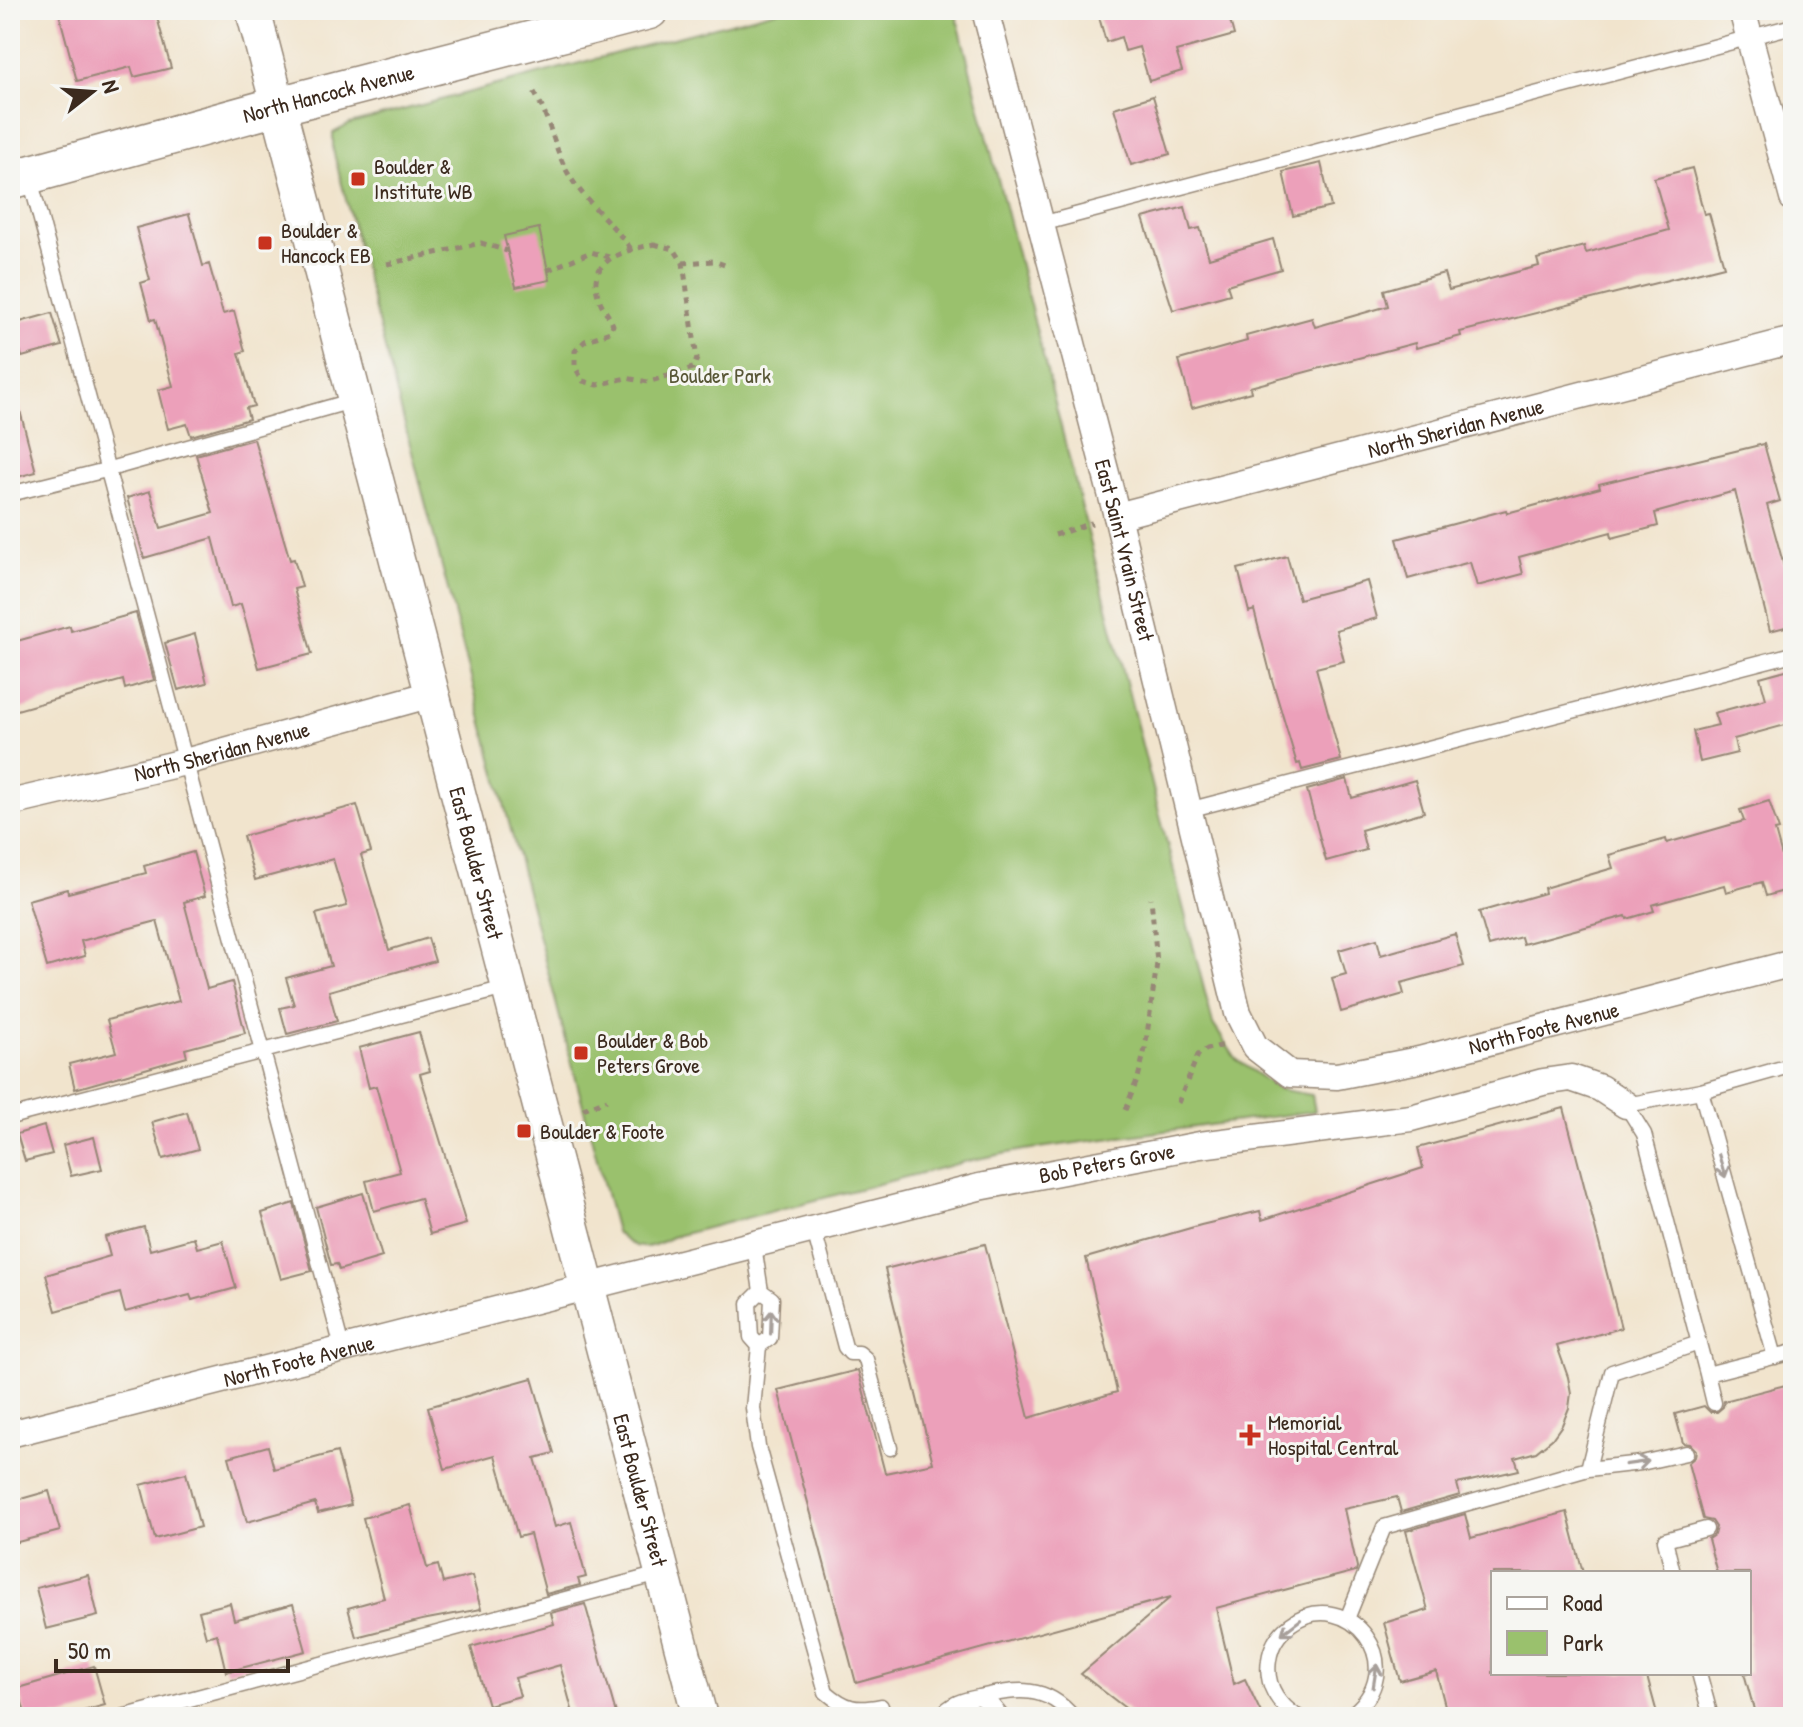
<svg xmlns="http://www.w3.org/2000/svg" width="1803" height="1727" font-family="'Patrick Hand',sans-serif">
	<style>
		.green { fill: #9ac16d; stroke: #6a7646; stroke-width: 2 }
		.building { fill: #eca0ba }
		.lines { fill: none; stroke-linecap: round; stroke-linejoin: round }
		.service-casing { stroke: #968776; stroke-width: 17 }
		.minor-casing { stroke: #968776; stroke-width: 29 }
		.tertiary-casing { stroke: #968776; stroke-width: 37 }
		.secondary-casing { stroke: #968776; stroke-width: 41 }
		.path { stroke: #968776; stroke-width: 5; stroke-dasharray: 6 6; stroke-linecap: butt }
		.service { stroke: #fff; stroke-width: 14 }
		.minor { stroke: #fff; stroke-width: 26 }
		.tertiary { stroke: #fff; stroke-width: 34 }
		.secondary { stroke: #fff; stroke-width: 38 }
		.oneway { stroke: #a79f9a }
		.poi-dot { fill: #c8321e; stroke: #f6f6f2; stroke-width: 3 }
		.labels { text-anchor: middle; stroke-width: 6; stroke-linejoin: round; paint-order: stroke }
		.street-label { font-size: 22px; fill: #3b2a1e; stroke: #f6f6f2 }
		.poi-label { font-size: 22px; fill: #3b2a1e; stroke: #f6f6f2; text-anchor: start }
		.park-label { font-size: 22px; fill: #585736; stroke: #f6f6f2 }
	</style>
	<rect width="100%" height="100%" fill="#f6f6f2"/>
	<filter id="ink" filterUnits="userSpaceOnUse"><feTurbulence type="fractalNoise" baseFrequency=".0125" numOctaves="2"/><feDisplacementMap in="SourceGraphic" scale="16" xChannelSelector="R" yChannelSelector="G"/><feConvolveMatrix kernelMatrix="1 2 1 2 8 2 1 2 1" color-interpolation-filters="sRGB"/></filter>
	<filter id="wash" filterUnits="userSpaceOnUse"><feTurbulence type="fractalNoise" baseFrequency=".006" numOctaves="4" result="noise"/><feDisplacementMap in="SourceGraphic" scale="32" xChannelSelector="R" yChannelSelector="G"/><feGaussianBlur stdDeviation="1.8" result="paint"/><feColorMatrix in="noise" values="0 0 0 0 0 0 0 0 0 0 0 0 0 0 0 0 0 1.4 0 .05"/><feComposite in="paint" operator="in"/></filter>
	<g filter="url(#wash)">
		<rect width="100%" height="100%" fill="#f1e4cd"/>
		<path class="green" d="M 779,10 L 955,10 L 1213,1024 L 1236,1059 L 1278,1089 L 1312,1095 L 1315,1111 L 1024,1150 L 972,1160 L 672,1237 C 648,1250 635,1253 616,1232 L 333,150 L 333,133 L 350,124 Z"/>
		<g id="blocks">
			<path class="building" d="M 58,10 L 155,10 L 171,68 L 134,77 L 131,67 L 77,81 Z
				M 1097,10 L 1227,10 L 1234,35 L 1176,51 L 1182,71 L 1149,81 L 1139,47 L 1125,51 L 1121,37 L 1106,42 Z
				M 1153,96 L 1170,154 L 1131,165 L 1114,108 Z
				M 1321,163 L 1331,207 L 1293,216 L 1283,172 Z
				M 1692,168 L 1704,214 L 1709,213 L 1724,266 L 1460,332 L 1461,336 L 1416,348 L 1415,343 L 1347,361 L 1250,387 L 1251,392 L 1192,408 L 1179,360 L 1247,341 L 1246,336 L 1312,318 L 1315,327 L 1388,306 L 1384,290 L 1444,273 L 1449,290 L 1539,266 L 1537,259 L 1584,246 L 1586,253 L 1669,230 L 1654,178 Z
				M 1185,207 L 1191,230 L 1200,228 L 1209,258 L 1273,239 L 1281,269 L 1227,285 L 1230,294 L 1173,310 L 1143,218 Z
				M 189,214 L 203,266 L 209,264 L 223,314 L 234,311 L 245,351 L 239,353 L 254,406 L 246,408 L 249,419 L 191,436 L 187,424 L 168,429 L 158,390 L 173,386 L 155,319 L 151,320 L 141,283 L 150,280 L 136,228 Z
				M 539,228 L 550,280 L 516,287 L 504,236 Z
				M 52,313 L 62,346 L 22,357 L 13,324 Z
				M 18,403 L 36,472 L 10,479 L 10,405 Z
				M 254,439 L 290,560 L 294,559 L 302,587 L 294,589 L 312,654 L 259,668 L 241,604 L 231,607 L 213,538 L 144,558 L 127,498 L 150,491 L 161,528 L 213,513 L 196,455 Z
				M 1764,444 L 1780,501 L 1767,505 L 1787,577 L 1793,575 L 1793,625 L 1770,631 L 1735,491 L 1655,513 L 1658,526 L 1612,538 L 1611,532 L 1519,557 L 1523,574 L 1477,586 L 1470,562 L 1408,579 L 1397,539 L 1506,510 L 1507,513 L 1600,488 L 1599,484 Z
				M 1287,556 L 1299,599 L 1367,581 L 1377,618 L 1336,630 L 1344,661 L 1316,668 L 1341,760 L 1302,770 L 1300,763 L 1297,764 L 1272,680 L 1254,610 L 1249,612 L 1238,569 Z
				M 136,613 L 154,680 L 125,689 L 123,680 L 10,712 L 10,643 L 70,626 L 71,631 Z
				M 195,634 L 207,683 L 178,690 L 165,643 Z
				M 1793,668 L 1793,723 L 1734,739 L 1737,753 L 1700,762 L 1693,731 L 1718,725 L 1714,713 L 1766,699 L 1760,677 Z
				M 1347,779 L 1352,798 L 1415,780 L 1424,812 L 1361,830 L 1366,850 L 1326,861 L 1307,790 Z
				M 1769,801 L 1779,830 L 1775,831 L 1791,889 L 1766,896 L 1762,882 L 1726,892 L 1724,885 L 1652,905 L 1654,911 L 1627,919 L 1626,916 L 1523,944 L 1521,937 L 1489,946 L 1479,912 L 1545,893 L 1544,888 L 1613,868 L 1609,855 L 1666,839 L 1667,843 L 1744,821 L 1740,810 Z
				M 357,805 L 371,852 L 361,855 L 389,950 L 428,938 L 435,961 L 329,991 L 337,1021 L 287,1034 L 280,1008 L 294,1005 L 286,978 L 331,966 L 316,914 L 347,906 L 333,859 L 255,880 L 243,836 Z
				M 193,852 L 205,896 L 184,902 L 207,989 L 232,982 L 245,1033 L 185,1049 L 187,1057 L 75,1089 L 69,1064 L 116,1052 L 107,1020 L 179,1001 L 157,921 L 81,941 L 85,956 L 47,967 L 28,900 L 67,889 L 68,893 L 146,873 L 144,866 Z
				M 1455,934 L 1464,966 L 1401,983 L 1404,994 L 1341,1012 L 1332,978 L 1346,974 L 1339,950 L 1377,939 L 1381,955 Z
				M 419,1032 L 430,1071 L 420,1074 L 466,1224 L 430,1234 L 420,1198 L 374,1211 L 366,1181 L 400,1172 L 376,1086 L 369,1088 L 359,1048 Z
				M 1564,1108 L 1621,1328 L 1557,1346 L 1568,1377 L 1571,1393 L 1569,1408 L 1562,1425 L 1552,1439 L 1536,1452 L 1515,1458 L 1519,1470 L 1457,1484 L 1460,1495 L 1401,1512 L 1397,1497 L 1344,1509 L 1357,1567 L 1356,1571 L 1216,1608 L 1234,1684 L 1245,1679 L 1263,1717 L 1137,1717 L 1081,1674 L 1171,1597 L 856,1683 L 778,1390 L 858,1370 L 885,1473 L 933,1463 L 885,1269 L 985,1244 L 1029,1418 L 1117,1392 L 1086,1258 L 1201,1225 L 1260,1211 L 1262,1220 L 1423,1168 L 1418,1148 Z
				M 187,1112 L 198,1149 L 163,1159 L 152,1122 Z
				M 44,1126 L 52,1154 L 25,1161 L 17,1134 Z
				M 94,1137 L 102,1169 L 71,1176 L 63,1145 Z
				M 363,1193 L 382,1257 L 339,1270 L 337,1264 L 331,1265 L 316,1207 Z
				M 294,1203 L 312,1271 L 281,1279 L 262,1213 Z
				M 144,1227 L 150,1250 L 194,1238 L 197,1248 L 223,1241 L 236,1288 L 192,1300 L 190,1295 L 125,1312 L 120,1293 L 56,1311 L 46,1275 L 110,1256 L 105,1237 Z
				M 532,1378 L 554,1453 L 535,1458 L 555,1527 L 571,1522 L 586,1577 L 578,1579 L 580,1585 L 546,1594 L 530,1534 L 518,1537 L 495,1455 L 445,1469 L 428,1407 Z
				M 1793,1383 L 1793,1717 L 1756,1717 L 1744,1673 L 1749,1673 L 1749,1573 L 1717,1573 L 1708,1539 L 1714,1535 L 1716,1527 L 1712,1521 L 1703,1519 L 1688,1463 L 1695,1457 L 1696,1450 L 1690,1444 L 1683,1443 L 1675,1414 L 1704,1406 L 1710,1412 L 1717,1412 L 1723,1407 L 1724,1401 Z
				M 268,1446 L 274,1469 L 337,1452 L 351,1505 L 318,1513 L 315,1503 L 247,1522 L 229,1457 Z
				M 186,1473 L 200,1527 L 155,1539 L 141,1485 Z
				M 49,1491 L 60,1531 L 10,1544 L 10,1502 Z
				M 410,1505 L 427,1568 L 438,1565 L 443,1583 L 472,1576 L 481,1609 L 422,1620 L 356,1637 L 348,1608 L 384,1598 L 363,1518 Z
				M 1567,1512 L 1583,1573 L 1493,1573 L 1493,1673 L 1646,1673 L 1658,1717 L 1448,1717 L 1436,1671 L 1400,1681 L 1384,1623 L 1428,1610 L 1406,1531 L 1465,1514 L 1471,1538 Z
				M 88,1575 L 98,1616 L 46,1629 L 36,1588 Z
				M 230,1603 L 234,1620 L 293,1604 L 306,1651 L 226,1672 L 217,1634 L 206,1637 L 199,1611 Z
				M 585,1604 L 617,1717 L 574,1717 L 560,1665 L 515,1678 L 520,1696 L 488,1705 L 471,1647 L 554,1624 L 551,1613 Z
				M 94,1666 L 105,1705 L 62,1717 L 26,1717 L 18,1688 Z"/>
		</g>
	</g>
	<g filter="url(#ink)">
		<use href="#blocks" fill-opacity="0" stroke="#968776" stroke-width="2"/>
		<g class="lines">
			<g class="service-casing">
				<path id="service" d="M 29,175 C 133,567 241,958 343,1351
					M 1041,224 L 1793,26
					M 10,494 L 106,470 L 355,400
					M 1188,810 L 1793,654
					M 1793,1065 L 1701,1091 L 1626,1105 L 1644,1134 L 1707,1374 L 1793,1352
					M 1701,1091 L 1775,1357
					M 10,1117 L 509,987
					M 814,1230 L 845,1347 L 850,1353 L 859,1353 L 866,1359 L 890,1448
					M 754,1246 L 761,1291 L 772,1299 L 770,1338 L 759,1346 L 751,1337 L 749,1303 L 761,1291
					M 759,1346 L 753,1408 L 758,1447 L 826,1692 C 846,1709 856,1711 881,1706
					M 1707,1374 L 1714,1403
					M 1588,1469 L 1641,1463 L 1686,1453
					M 1673,1573 L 1665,1540 L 1706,1529
					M 1347,1619 L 1384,1527 L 1588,1469 L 1612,1372 L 1699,1343
					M 1699,1673 L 1711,1717
					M 979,1697 C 1017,1689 1046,1684 1073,1717
					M 122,1717 L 663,1573
					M 940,1717 C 951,1703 962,1700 979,1697 L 993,1706 L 1002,1717
					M 1298,1717 C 1278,1704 1265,1685 1269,1660 C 1271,1645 1279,1633 1291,1624 C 1347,1583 1417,1668 1348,1717"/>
			</g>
			<g class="minor-casing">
				<g id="minor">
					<path id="s1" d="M 985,10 L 1117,516 L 1238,1013 L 1255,1047 L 1290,1074 L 1337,1076 L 1419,1060 L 1793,963"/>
					<path d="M 1742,10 L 1793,198"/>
					<path id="s2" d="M 1117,516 L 1793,340"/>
					<path id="s3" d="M 10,803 L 185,762 L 432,694"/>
					<path id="s4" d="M 10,1434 L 979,1187 L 1200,1145 L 1411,1118 L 1543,1082 L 1571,1078 L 1600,1088 L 1626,1105"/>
				</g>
			</g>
			<g class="tertiary-casing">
				<g id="tertiary">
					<path id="s5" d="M 253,10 L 700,1717"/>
				</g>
			</g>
			<g class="secondary-casing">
				<g id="secondary">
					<path id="s6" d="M 10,180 L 278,106 L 649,10"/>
				</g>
			</g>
			<path class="path" d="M 534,92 C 551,120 555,154 571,178 C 587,203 613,224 631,249
				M 654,244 L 674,249 L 683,263 L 697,359 L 693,368 L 648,382 L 626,378 L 598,385 L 583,381 L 575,367 L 575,351 L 585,341 L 610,332 L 613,325 C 610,317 604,310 601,303 C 581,260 624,251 654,244 Z
				M 683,263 L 714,261 L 727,266
				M 387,264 L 481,243 L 507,251
				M 548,270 L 591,252 L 609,257
				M 1055,535 L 1092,523
				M 1178,1103 L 1198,1055 L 1207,1049 L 1225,1045
				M 583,1109 L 607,1100
				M 1125,1110 L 1138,1078 L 1145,1049 L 1157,963 L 1151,898"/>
			<use href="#service" class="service"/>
			<use href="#minor" class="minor"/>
			<use href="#tertiary" class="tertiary"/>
			<use href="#secondary" class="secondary"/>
		</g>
		<defs><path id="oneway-shaft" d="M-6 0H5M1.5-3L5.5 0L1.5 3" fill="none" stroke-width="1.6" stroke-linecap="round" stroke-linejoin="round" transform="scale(2)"/></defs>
		<g class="oneway">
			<use href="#oneway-shaft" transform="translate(1722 1166) rotate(74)"/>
			<use href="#oneway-shaft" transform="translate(771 1322) rotate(-88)"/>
			<use href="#oneway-shaft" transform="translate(1637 1463) rotate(-8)"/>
			<use href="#oneway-shaft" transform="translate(1291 1627) rotate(143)"/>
			<use href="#oneway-shaft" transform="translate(1375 1676) rotate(-81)"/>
		</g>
	</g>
	<g class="poi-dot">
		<rect x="350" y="171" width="16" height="16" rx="4"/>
		<rect x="257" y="235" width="16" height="16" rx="4"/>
		<rect x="573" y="1045" width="16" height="16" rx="4"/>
		<rect x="516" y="1123" width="16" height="16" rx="4"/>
		<path d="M1246 1423h8v8h8v8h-8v8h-8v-8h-8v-8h8z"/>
	</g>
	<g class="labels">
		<g class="street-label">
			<text dy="8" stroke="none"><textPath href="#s6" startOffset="330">North Hancock Avenue</textPath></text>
			<text dy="8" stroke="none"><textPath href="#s2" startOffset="350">North Sheridan Avenue</textPath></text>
			<text dy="8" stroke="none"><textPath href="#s1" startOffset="558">East Saint Vrain Street</textPath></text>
			<text dy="8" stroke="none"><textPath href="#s3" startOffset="218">North Sheridan Avenue</textPath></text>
			<text dy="8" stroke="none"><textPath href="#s5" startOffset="882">East Boulder Street</textPath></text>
			<text dy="8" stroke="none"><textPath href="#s1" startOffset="1376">North Foote Avenue</textPath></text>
			<text dy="8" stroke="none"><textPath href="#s4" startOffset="1130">Bob Peters Grove</textPath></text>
			<text dy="8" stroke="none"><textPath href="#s4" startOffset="298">North Foote Avenue</textPath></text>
			<text dy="8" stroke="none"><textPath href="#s5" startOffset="1530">East Boulder Street</textPath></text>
		</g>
		<g class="poi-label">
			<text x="374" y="174">Boulder &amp;<tspan x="374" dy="25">Institute WB</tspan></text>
			<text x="281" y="238">Boulder &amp;<tspan x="281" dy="25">Hancock EB</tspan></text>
			<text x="597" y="1048">Boulder &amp; Bob<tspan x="597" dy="25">Peters Grove</tspan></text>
			<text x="540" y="1139">Boulder &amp; Foote</text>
			<text x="1268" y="1430">Memorial<tspan x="1268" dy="25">Hospital Central</tspan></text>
		</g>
		<g class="park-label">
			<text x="720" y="383">Boulder Park</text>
		</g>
	</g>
	<rect width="1803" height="1727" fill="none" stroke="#f6f6f2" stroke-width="40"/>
	<rect x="1491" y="1571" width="260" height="104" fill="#f6f6f2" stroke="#aba49d" stroke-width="2"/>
	<rect x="1507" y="1597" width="40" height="12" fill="#ffffff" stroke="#aba49d" stroke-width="2"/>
	<text x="1563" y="1611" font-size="24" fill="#3b2a1e">Road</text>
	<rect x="1507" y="1631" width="40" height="24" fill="#9ac16d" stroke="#aba49d" stroke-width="2"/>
	<text x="1563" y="1651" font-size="24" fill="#3b2a1e">Park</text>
	<g transform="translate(92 92) rotate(73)" stroke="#f6f6f2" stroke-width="6" paint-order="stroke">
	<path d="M0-6L14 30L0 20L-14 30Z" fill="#3b2a1e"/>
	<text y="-12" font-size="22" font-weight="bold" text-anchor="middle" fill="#3b2a1e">N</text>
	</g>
	<path d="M56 1659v12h232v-12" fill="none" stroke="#3b2a1e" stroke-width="4"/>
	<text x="68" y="1659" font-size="24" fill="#3b2a1e" stroke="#f6f6f2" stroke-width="6" paint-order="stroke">50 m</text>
</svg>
